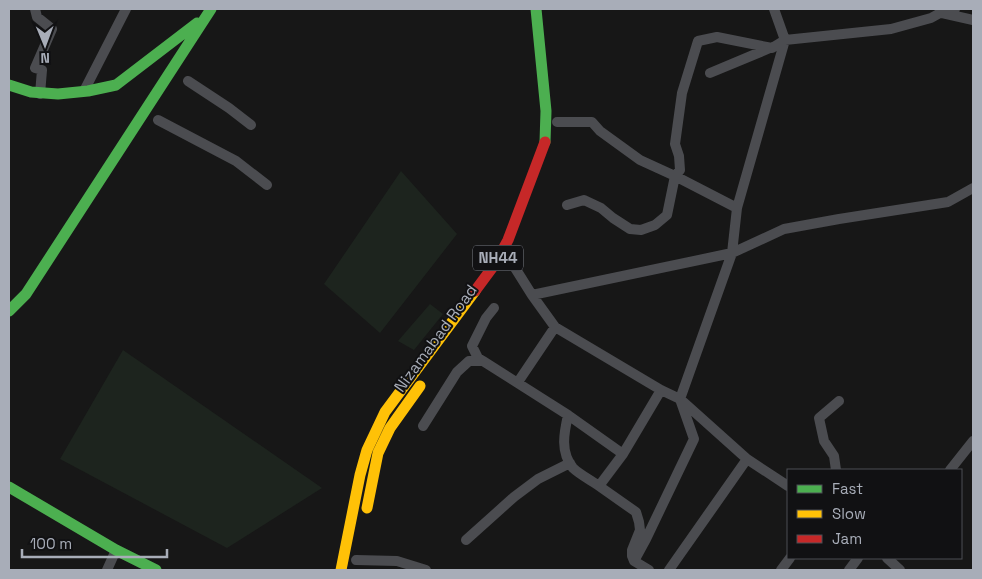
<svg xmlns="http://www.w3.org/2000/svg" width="982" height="579" font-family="'Space Grotesk',sans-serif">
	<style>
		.green { fill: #1d241e }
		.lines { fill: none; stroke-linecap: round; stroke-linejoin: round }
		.street { stroke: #4b4c50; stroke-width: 10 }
		.fast { stroke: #4caf50; stroke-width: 11 }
		.slow { stroke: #ffc107; stroke-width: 11 }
		.jam { stroke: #c62828; stroke-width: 11 }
		.labels { text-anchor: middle; stroke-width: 4; stroke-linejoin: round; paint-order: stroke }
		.shield { fill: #111113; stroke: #7b7e86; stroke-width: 1 }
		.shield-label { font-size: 15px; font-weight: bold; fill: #a8adb8 }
		.street-label { font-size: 16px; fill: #a8adb8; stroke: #111113 }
	</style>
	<rect width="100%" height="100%" fill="#171717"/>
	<path class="green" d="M 401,171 L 457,234 L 380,333 L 324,284 Z
		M 430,304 L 443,314 L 414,350 L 398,341 Z
		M 123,350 L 322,488 L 227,548 L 60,459 Z"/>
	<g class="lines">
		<path class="street" d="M 35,9 L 37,17 L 52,29 L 35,68 L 42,70 L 40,94
			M 942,13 L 973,20
			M 710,73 L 770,48
			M 188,81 L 229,108 L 251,125
			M 84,91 L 126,9
			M 158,120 L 236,161 L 267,185
			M 557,122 L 592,122 L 600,131 L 640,160 L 675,176 L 737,208
			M 567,205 L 584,200 L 601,208 L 613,218 L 630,229 L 641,230 L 655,225 L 667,215 L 675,176 L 680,170 L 679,156 L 675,144 L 682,93 L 698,41 L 717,37 L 772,48 L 785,40 L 774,9
			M 510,260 L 532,295 L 732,253 L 784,229 L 839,219 L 948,202 L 973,188
			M 532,295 L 555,327 L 661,390 L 680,399 L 694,439 L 646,539 L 634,561 L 649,570
			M 483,361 L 478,358 L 472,346 L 486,318 L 494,308
			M 518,382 L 555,327
			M 568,415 C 564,433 560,452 573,468 C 579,474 592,481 599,486
			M 423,426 L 457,372 L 469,361 L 483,361 L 568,415 L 623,454 L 661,390
			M 623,454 L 599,486 L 636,512 L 639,522 L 640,530 L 632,550 L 632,556 L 634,561
			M 836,470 L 834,456 L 824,441 L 819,418 L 839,401
			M 950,470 L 973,441
			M 788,486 L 747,459 L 680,399 L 732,253 L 737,208 L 785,40 L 891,29 L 931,18 L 940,13 L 955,9
			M 466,540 L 514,497 L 538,479 L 570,463
			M 887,558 L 900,570
			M 356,560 L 397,561 L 426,570
			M 107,570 L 116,550
			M 669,570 L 747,459
			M 781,570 L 790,558
			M 849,570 L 858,558"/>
		<path class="fast" d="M 536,9 L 546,111 L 545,142
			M 9,85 L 31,92 L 58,94 L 88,91 L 116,85 L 197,23
			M 9,311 L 26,294 L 211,9
			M 9,487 L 116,550 L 156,570"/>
		<path class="slow" d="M 367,508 L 378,453 L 390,428 L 420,386
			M 341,570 L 360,475 L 367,450 L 385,412 L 475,291"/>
		<path class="jam" d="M 475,291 L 495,264 L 508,240 L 545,142"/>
	</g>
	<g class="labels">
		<rect class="shield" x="473" y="245.5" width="50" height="25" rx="4"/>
		<g class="shield-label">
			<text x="498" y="263">NH44</text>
		</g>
		<g class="street-label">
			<text transform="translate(435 338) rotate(-54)" y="6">Nizamabad Road</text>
		</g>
	</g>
	<rect width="982" height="579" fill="none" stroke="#a8adb8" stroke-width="20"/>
	<rect x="787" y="469" width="175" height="90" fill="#111113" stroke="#4d4f55"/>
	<rect x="797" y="485" width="25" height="8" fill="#4caf50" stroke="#4d4f55"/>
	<text x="832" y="494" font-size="15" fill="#a8adb8">Fast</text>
	<rect x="797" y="510" width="25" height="8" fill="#ffc107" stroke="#4d4f55"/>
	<text x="832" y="519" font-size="15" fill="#a8adb8">Slow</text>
	<rect x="797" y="535" width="25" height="8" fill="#c62828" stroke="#4d4f55"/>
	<text x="832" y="544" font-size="15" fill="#a8adb8">Jam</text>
	<g transform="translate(45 45) rotate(179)" stroke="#111113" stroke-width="4" paint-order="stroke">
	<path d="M0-4L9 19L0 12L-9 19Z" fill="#a8adb8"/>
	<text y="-8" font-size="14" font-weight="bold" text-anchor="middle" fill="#a8adb8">N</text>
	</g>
	<path d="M22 549v8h145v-8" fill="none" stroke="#a8adb8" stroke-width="2.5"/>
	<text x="30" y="549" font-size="15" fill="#a8adb8" stroke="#111113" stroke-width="4" paint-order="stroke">100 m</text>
</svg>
